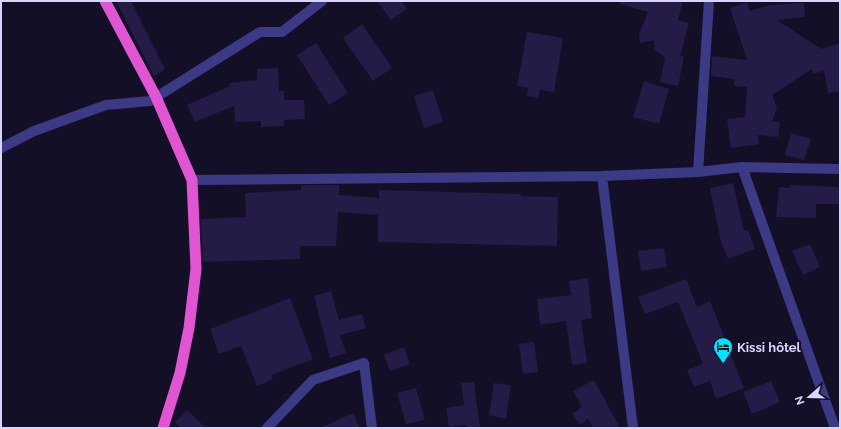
<svg xmlns="http://www.w3.org/2000/svg" width="841" height="429" font-family="Raleway,sans-serif">
	<style>
		.building { fill: #241b47 }
		.lines { fill: none; stroke-linecap: round; stroke-linejoin: round }
		.minor { stroke: #3d3a85; stroke-width: 10 }
		.trunk { stroke: #e055d1; stroke-width: 11 }
		.labels { text-anchor: middle; stroke-width: 4; stroke-linejoin: round; paint-order: stroke }
		.poi-label { font-size: 13px; font-weight: bold; fill: #d9d4ff; stroke: #130f26; text-anchor: start }
	</style>
	<rect width="100%" height="100%" fill="#130f26"/>
	<path class="building" d="M 116,1 L 131,1 L 165,69 L 154,76 Z
		M 377,1 L 402,1 L 407,9 L 391,20 Z
		M 621,1 L 683,1 L 678,20 L 689,23 L 680,56 L 684,57 L 678,86 L 660,82 L 665,58 L 655,50 L 654,40 L 640,43 L 639,34 L 648,12 L 620,4 Z
		M 747,2 L 750,11 L 770,5 L 804,3 L 805,17 L 777,20 L 821,49 L 840,43 L 840,91 L 828,93 L 824,71 L 813,74 L 812,69 L 772,95 L 777,107 L 772,122 L 780,122 L 778,137 L 758,135 L 759,144 L 731,148 L 727,119 L 745,117 L 747,87 L 734,86 L 735,79 L 711,76 L 712,56 L 747,60 L 730,8 Z
		M 362,24 L 392,68 L 373,81 L 343,38 Z
		M 527,32 L 563,38 L 554,92 L 540,90 L 538,98 L 527,96 L 528,88 L 517,86 Z
		M 316,43 L 348,93 L 329,105 L 297,55 Z
		M 278,68 L 279,91 L 284,91 L 284,100 L 304,100 L 305,119 L 284,120 L 284,126 L 261,127 L 261,121 L 235,122 L 234,106 L 195,122 L 187,105 L 230,86 L 230,83 L 257,80 L 257,69 Z
		M 644,81 L 669,89 L 659,124 L 633,117 Z
		M 433,90 L 443,122 L 424,128 L 414,96 Z
		M 791,133 L 811,139 L 804,160 L 785,155 Z
		M 733,183 L 744,231 L 748,230 L 755,249 L 728,259 L 721,242 L 710,188 Z
		M 301,185 L 339,185 L 339,195 L 379,198 L 379,190 L 521,194 L 521,196 L 558,197 L 557,246 L 378,242 L 378,215 L 338,212 L 336,246 L 300,246 L 300,259 L 203,262 L 201,219 L 246,217 L 245,193 L 301,190 Z
		M 790,185 L 840,187 L 840,204 L 816,204 L 816,218 L 776,217 L 779,187 L 790,188 Z
		M 810,244 L 820,267 L 803,275 L 792,251 Z
		M 664,248 L 667,267 L 641,271 L 638,251 Z
		M 588,278 L 592,318 L 581,320 L 587,363 L 572,365 L 566,321 L 540,325 L 537,299 L 571,295 L 569,281 Z
		M 686,279 L 697,307 L 710,301 L 744,388 L 716,399 L 710,381 L 694,387 L 687,370 L 703,364 L 678,302 L 645,314 L 638,297 Z
		M 331,291 L 339,320 L 362,314 L 366,328 L 340,335 L 346,353 L 330,358 L 314,296 Z
		M 290,298 L 313,359 L 271,375 L 273,379 L 257,386 L 241,346 L 219,354 L 210,329 Z
		M 534,342 L 538,372 L 523,374 L 519,344 Z
		M 404,347 L 410,364 L 390,371 L 384,355 Z
		M 594,380 L 620,428 L 593,428 L 588,419 L 580,425 L 572,414 L 582,407 L 573,391 Z
		M 771,381 L 780,402 L 752,414 L 743,392 Z
		M 474,382 L 480,428 L 466,428 L 466,425 L 449,427 L 446,408 L 464,405 L 461,383 Z
		M 494,383 L 511,385 L 506,419 L 489,415 Z
		M 416,388 L 425,420 L 406,424 L 397,393 Z
		M 187,410 L 206,428 L 181,428 L 175,422 Z
		M 353,413 L 360,428 L 320,428 Z"/>
	<g class="lines">
		<path class="minor" d="M 1,148 L 34,131 L 106,105 L 150,101 L 260,32 L 282,32 L 322,1
			M 742,167 L 835,428
			M 698,172 L 709,1
			M 602,176 L 633,428
			M 192,180 L 602,176 L 698,172 L 742,167 L 840,169
			M 267,428 L 313,380 L 364,363 L 372,428"/>
		<path class="trunk" d="M 105,1 L 156,97 L 192,180 L 196,269 L 189,328 L 180,373 L 163,428"/>
	</g>
	<defs>
		<g id="hotel-pin" transform="scale(1)"><path d="M0 17L-7.5 6A9.5 9.5 0 1 1 7.5 6Z" fill="#00e5ff" stroke="#130f26"/><path d="M-6-4.5h1.5V1H6V5H4.5V3h-9V5H-6ZM-4 0a1.8 1.8 0 1 1 3.6 0ZM.5 0V-2.5h3Q6-2.5 6 0Z" fill="#111"/></g>
	</defs>
	<g fill-rule="evenodd">
		<use href="#hotel-pin" x="723" y="347"/>
	</g>
	<g class="labels">
		<g class="poi-label">
			<text x="737" y="352">Kissi hôtel</text>
		</g>
	</g>
	<rect width="841" height="429" fill="none" stroke="#d9d4ff" stroke-width="4"/>
	<g transform="translate(809 397) rotate(250)" stroke="#130f26" stroke-width="3" paint-order="stroke">
	<path d="M0-3L7 15L0 10L-7 15Z" fill="#d9d4ff"/>
	<text y="-6" font-size="11" font-weight="bold" text-anchor="middle" fill="#d9d4ff">N</text>
	</g>
</svg>
